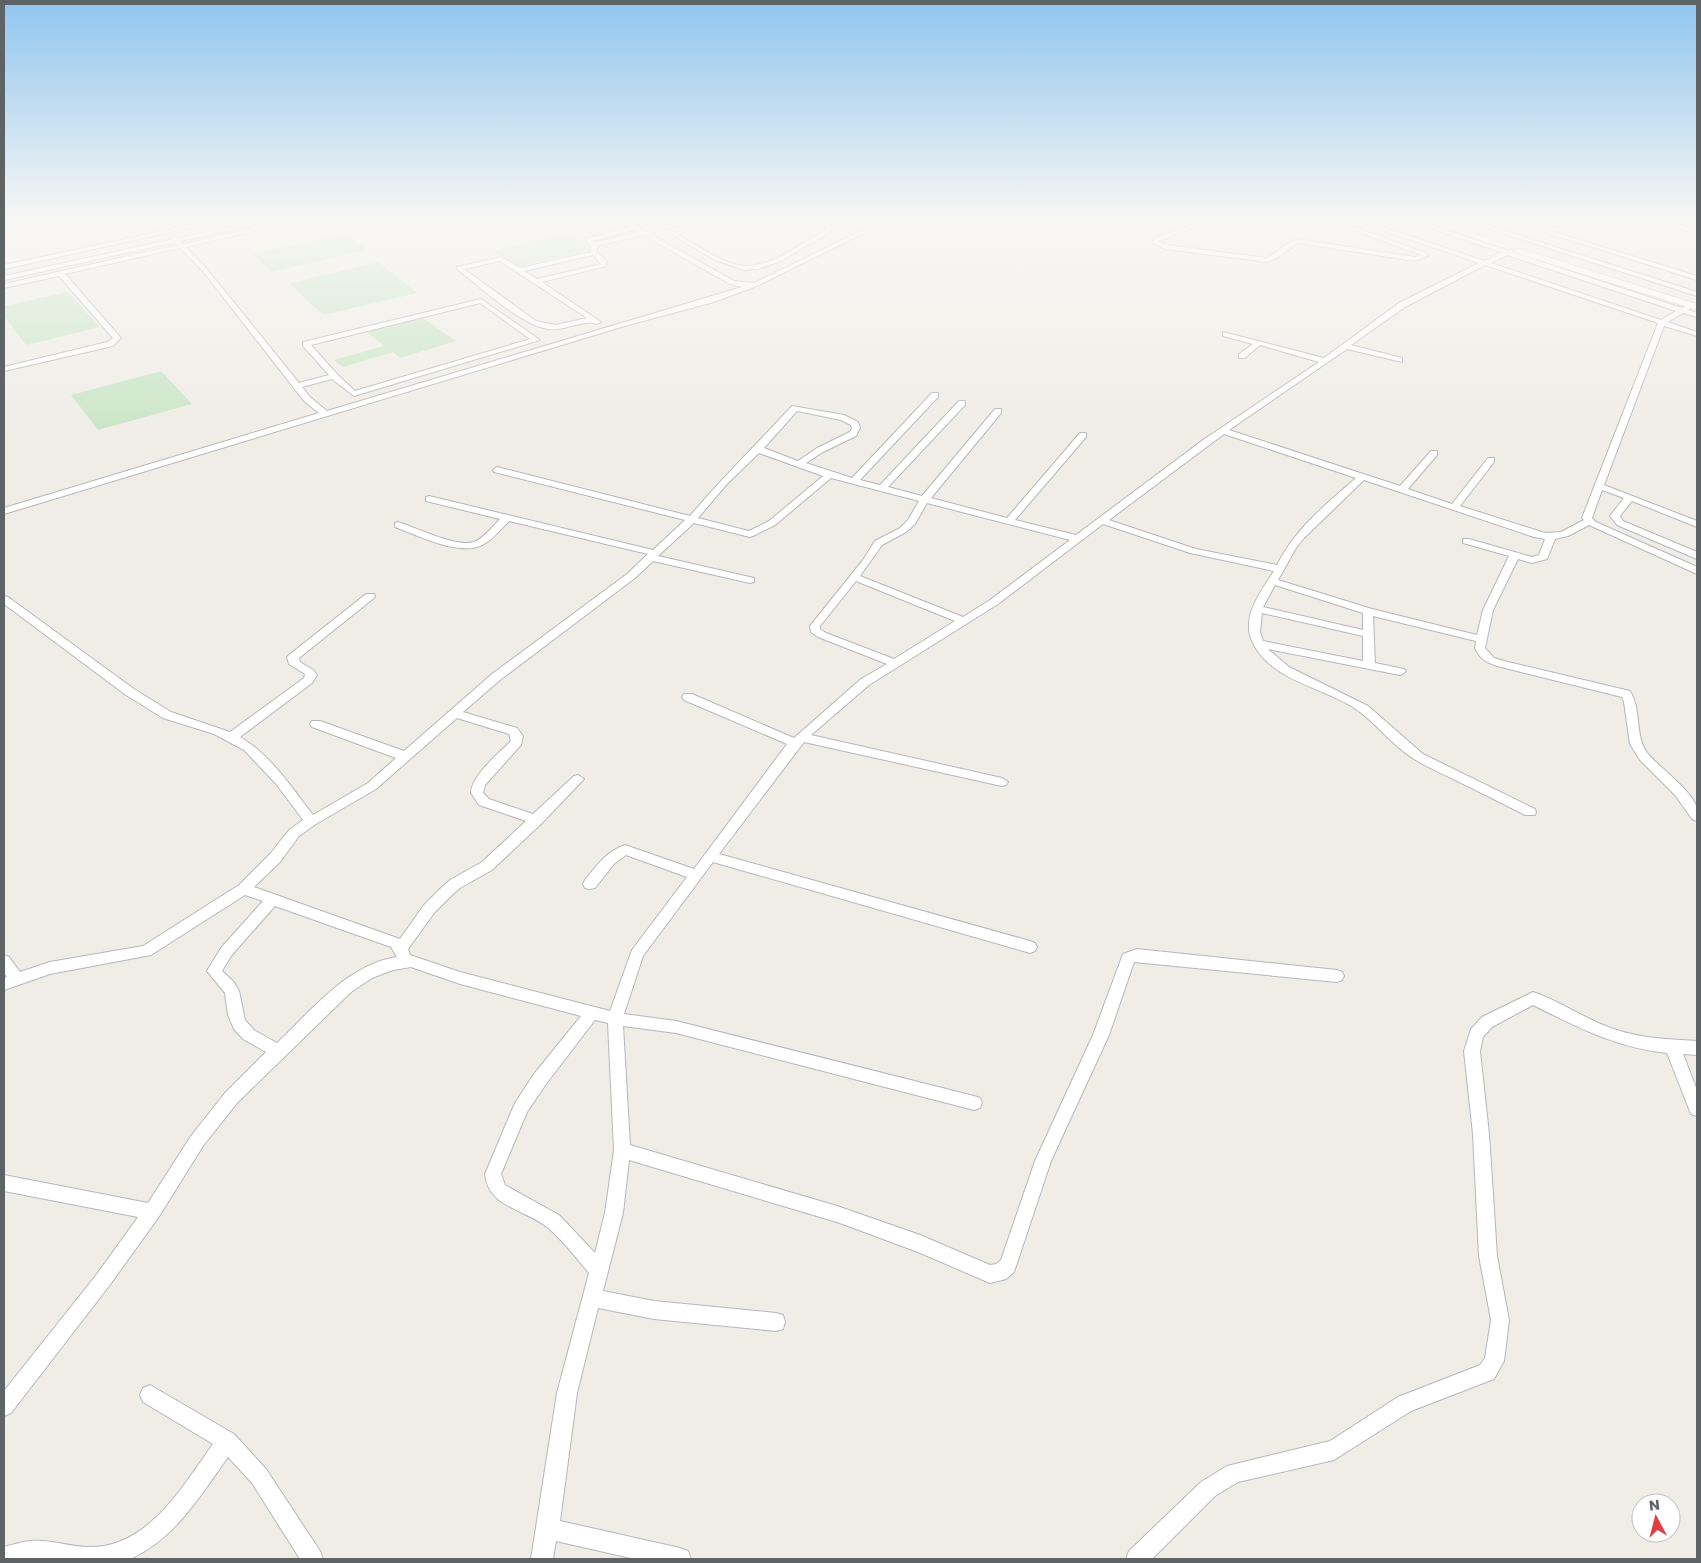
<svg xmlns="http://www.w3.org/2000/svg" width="1701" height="1563" font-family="Poppins,sans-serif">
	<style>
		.green { fill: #c9e5c6 }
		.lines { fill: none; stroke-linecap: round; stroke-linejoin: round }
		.minor-casing { stroke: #b4b7bb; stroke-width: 2 }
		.tertiary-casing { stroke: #b4b7bb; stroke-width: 2 }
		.secondary-casing { stroke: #b3b7ba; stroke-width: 1 }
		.minor { fill: #fff; fill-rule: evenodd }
		.tertiary { fill: #fff; fill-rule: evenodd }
		.secondary { fill: #fff; fill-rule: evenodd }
	</style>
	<rect width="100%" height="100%" fill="#f0ede7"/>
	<path class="green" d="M 567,233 L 593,249 L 518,267 L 493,251 Z
		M 347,234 L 367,250 L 271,272 L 253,254 Z
		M 379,262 L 417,293 L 323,315 L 289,283 Z
		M 68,292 L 100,327 L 26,345 L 4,316 L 4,306 Z
		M 420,316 L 456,341 L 400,358 L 393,352 L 343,367 L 334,360 L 384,346 L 366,331 Z
		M 161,371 L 192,404 L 98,430 L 71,395 Z"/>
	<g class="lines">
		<g class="minor-casing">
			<path id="minor" d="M 205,222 L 216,222 L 4,269 L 4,265 Z
				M 282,222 L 293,222 L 186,247 L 206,268 L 299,383 L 329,375 L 303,346 L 303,342 L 481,299 L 540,340 L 354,396 L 332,379 L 302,387 L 310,397 L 327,411 L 742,287 L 730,284 L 643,235 L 597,246 L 597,252 L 607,261 L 606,266 L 542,282 L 601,322 L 597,324 C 583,319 564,332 548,329 C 522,326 479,286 457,269 L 457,267 L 501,257 L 520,268 L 591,252 L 591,245 L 586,241 L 586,239 L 630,227 L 622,222 L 629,222 L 734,281 L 754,283 L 858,232 L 887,222 L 896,222 L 862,234 L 757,286 L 714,302 L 628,325 L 4,514 L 4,508 L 319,413 L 304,401 L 202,270 L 180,248 L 65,274 L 121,338 L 113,346 L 4,371 L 4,367 L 107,342 L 113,338 L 59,276 L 4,288 L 4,284 L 177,245 L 170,237 L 173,235 L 183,244 ZM 635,230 L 639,232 L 598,242 L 592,241 ZM 593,255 L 601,264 L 537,279 L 524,271 ZM 500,261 L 587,318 L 556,325 L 536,321 L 464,269 ZM 480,303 L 530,339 L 355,391 L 337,374 L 311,345 Z
				M 649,222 C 655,222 660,225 665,225 C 671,224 675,221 681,223 L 663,229 Z
				M 696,222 L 706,222 L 674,232 C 693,243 722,264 744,266 C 770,268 806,241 828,228 L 817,222 C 823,222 828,225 834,226 C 842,227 852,222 860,222 L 835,229 L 781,261 L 758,269 L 745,270 L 715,260 L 666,231 Z
				M 1198,222 L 1207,222 L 1159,241 L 1167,245 L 1267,258 L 1287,244 L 1297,239 L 1415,257 L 1421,255 L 1331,222 L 1340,222 L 1426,253 L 1428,256 L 1415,261 L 1298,243 L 1277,258 L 1267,262 L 1165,249 L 1152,242 L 1155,238 Z
				M 1359,222 L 1368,222 L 1485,261 L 1501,252 L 1412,222 L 1421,222 L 1506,250 L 1513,249 L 1512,252 L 1682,308 L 1691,303 L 1695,305 L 1688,310 L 1697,313 L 1697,317 L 1683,313 L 1668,322 L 1697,332 L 1697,336 L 1664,326 L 1604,485 L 1697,521 L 1697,527 L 1632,501 L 1620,516 L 1623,521 L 1697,552 L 1697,559 L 1617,525 L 1610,516 L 1624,498 L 1602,490 L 1592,518 L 1596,522 L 1697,567 L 1697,574 L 1589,525 L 1568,536 L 1555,539 L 1547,559 L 1532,563 L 1518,559 L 1493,610 L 1485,648 L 1494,658 L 1504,661 L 1630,691 C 1642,710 1634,736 1648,754 C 1659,767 1695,793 1697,809 C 1698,812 1697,817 1697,821 L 1692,819 L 1675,795 L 1640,760 L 1630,744 L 1624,702 L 1622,697 L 1497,666 C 1486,662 1480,659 1475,648 L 1476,641 L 1373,616 L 1375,663 L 1404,669 L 1406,671 L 1404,673 L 1400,675 L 1268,649 L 1289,667 L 1368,706 L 1423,754 L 1535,809 L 1536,812 L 1535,815 L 1525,815 C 1501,803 1476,790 1451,778 C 1439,772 1425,766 1414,759 C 1391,745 1376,722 1353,707 C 1321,687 1271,680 1253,643 C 1240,618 1261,591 1274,571 L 1190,553 L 1103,524 L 998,604 L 869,685 L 811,735 L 1002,778 L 1008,782 L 1006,785 L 1002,786 L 804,742 L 719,854 L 1030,941 L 1035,943 L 1037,947 L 1035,951 L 1030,953 L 713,862 L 643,956 L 624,1014 L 676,1021 L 974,1096 L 980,1098 L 982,1103 L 980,1108 L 974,1110 L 676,1033 L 623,1026 L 630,1145 L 837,1206 L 920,1235 L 990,1265 L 996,1264 L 1001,1260 L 1035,1161 L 1093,1035 L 1123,954 L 1137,949 L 1337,970 L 1342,972 L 1344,976 L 1342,980 L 1337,982 L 1134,962 L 1109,1035 L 1051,1161 L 1014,1272 L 1006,1279 L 990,1283 L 918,1252 L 837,1222 L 629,1160 L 623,1213 L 603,1291 L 654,1301 L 776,1313 L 783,1315 L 785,1322 L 783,1329 L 776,1331 L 654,1319 L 598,1308 L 577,1393 L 560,1521 L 680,1548 L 688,1551 L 691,1559 L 635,1559 L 556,1541 L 553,1559 L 531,1559 L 557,1393 L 589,1273 C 576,1258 562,1239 547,1227 C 524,1209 488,1207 485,1174 L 515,1103 L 534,1074 L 581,1016 L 460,984 L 411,967 L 393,970 L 372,978 L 351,992 L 237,1103 L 203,1146 L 158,1218 L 109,1286 L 11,1413 L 4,1416 L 4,1391 L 97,1274 L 138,1217 L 4,1191 L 4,1175 L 148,1203 L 191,1136 L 225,1093 L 266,1052 L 243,1039 L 234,1029 L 228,1015 L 225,993 L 207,971 L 221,948 L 263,901 L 245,895 L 151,955 L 50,974 L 4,990 L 4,978 L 7,977 L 4,972 L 4,955 L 9,957 L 20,972 L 50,962 L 143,946 L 239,885 L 270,854 L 289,830 L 303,820 L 277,785 L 244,750 L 214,734 L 163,718 L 126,695 L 4,604 L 4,596 L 8,597 L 134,689 L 171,712 L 230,732 L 304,678 L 305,674 L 289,664 L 287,657 L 289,655 L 366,594 L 374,594 L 375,596 L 374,598 L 299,658 L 300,662 L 313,670 L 317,675 L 312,683 L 240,737 C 270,754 292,788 313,815 L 368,783 L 396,758 L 312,727 L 310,724 L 312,721 L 320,721 L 404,751 L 492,674 L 627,574 L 648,554 L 509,521 C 501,529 491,542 480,546 C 457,555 416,535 395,527 L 395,523 L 398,522 C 415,527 457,548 474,542 C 484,538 493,526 500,519 L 426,501 L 426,497 L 429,496 L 653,550 L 685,520 L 494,472 L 493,470 L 497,467 L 690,516 C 722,478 758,443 792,406 L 844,415 L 858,422 L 860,428 L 856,436 L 823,452 L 806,463 L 852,478 L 932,393 L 938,393 L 938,397 L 860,480 L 880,485 L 959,401 L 965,401 L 965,405 L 888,487 L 922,496 L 995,409 L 1001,409 L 1001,413 L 931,498 L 1007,518 L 1080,433 L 1086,433 L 1086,437 L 1015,520 L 1076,535 L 1203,440 L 1319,362 L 1260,345 L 1245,358 L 1239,358 L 1239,354 L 1253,344 L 1223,336 L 1223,332 L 1324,358 L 1399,303 L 1479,263 ZM 1507,255 L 1676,311 L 1661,320 L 1491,263 ZM 1485,265 L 1658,323 L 1582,518 L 1584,520 L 1561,532 L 1545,533 L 1460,506 L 1494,462 L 1494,458 L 1488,458 L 1452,504 L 1408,489 L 1437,455 L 1437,451 L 1431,451 L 1400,486 L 1229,430 L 1347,349 L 1402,362 L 1402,358 L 1351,345 L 1405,307 ZM 797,411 L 841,420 L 851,425 L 852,428 L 850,432 L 817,448 L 798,461 L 764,448 ZM 1224,434 L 1356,478 C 1326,504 1295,529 1277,565 L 1196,549 L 1109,520 ZM 759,453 L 823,476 L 769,521 L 749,531 L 698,518 L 727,484 ZM 831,478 L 919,501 L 908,520 L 900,528 L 875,541 L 863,560 L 810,626 L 811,632 L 818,637 L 887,664 L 861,679 L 794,738 L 692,694 L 684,694 L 682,697 L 684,700 L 787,744 L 694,869 L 625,845 C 607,851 596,866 585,880 L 583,884 L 585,888 L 590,889 L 595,888 L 614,864 L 626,855 L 687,877 L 632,950 L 610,1011 L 460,972 L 410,955 L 408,949 L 434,913 L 452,895 L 460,888 L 492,870 L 542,823 L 584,779 L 578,775 L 574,776 L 533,814 L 489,799 L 483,793 L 485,785 L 521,745 L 523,736 L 517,728 L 463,712 L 500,680 L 635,578 L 653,561 L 750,583 L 754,582 L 754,578 L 658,556 L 694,523 L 750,537 L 753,536 L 775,525 ZM 1364,480 L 1534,537 L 1545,539 L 1539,555 L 1532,557 L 1469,539 L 1463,539 L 1463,543 L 1509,556 L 1483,610 L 1477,635 L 1372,609 L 1278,580 L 1296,548 L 1304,538 ZM 927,503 L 1070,540 L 990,600 L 963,617 L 860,576 L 882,545 L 906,532 L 915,524 ZM 856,581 L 955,621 L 894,659 L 826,633 L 820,629 L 820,626 ZM 1275,585 L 1363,613 L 1363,630 L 1263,607 ZM 1262,613 L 1363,636 L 1363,661 L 1263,641 L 1260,632 ZM 457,718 L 509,734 L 511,741 C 499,753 471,776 471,793 L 479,805 L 526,821 L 482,862 L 450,880 L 442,887 L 424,905 L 400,939 L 254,887 L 280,862 L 299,836 L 316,824 L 376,789 ZM 275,906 L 391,947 L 397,957 C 348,964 311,1011 277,1043 L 254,1030 L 245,1020 L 239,991 L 233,981 L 222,971 L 231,956 ZM 595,1020 L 608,1023 L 614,1150 L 605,1213 L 595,1253 L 559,1215 L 505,1185 L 501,1174 L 527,1112 L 546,1084 Z
				M 1468,222 L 1477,222 L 1697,292 L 1697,296 Z
				M 1513,222 C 1525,222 1539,230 1549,229 C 1560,228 1569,222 1580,222 L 1554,232 L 1697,276 L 1697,280 Z
				M 1660,222 L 1670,222 L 1697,230 L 1697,234 Z
				M 1533,992 C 1557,1000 1579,1015 1603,1025 C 1633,1038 1665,1039 1697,1041 L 1697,1055 L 1683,1054 L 1697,1090 L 1697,1116 L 1691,1114 L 1667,1053 C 1617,1048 1577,1027 1533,1005 L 1492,1027 L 1483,1037 L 1480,1051 L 1489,1134 L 1497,1256 L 1509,1320 L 1504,1361 L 1494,1379 L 1411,1411 L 1334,1460 L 1238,1482 L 1215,1496 L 1152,1559 L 1126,1559 L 1129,1551 L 1201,1482 L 1227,1466 L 1330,1441 L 1398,1397 L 1480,1365 L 1485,1358 L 1491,1320 L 1479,1256 L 1473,1134 L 1464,1051 L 1471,1029 L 1482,1017 Z
				M 150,1385 L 234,1434 L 266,1469 L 320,1551 L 323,1559 L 300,1559 L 252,1483 L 228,1457 C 200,1496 175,1539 130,1559 L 4,1559 L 4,1547 C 12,1545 21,1542 30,1541 C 48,1539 67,1546 86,1547 C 147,1550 182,1487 213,1444 L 143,1402 L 140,1395 L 143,1388 Z"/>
		</g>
		<g class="tertiary-casing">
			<path id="tertiary" d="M 252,222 L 266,222 L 4,280 L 4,276 Z"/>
		</g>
		<g class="secondary-casing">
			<path id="secondary" d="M 1429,222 L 1441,222 L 1507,245 L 1505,247 L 1499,247 Z
				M 1519,248 L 1697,304 L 1697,310 L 1516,253 L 1514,251 Z"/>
		</g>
		<use href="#minor" class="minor"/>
		<use href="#tertiary" class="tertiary"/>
		<use href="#secondary" class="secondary"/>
	</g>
	<linearGradient id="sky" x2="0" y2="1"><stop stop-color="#90c5ef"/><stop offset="0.5" stop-color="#f8f7f4"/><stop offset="1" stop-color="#f8f7f4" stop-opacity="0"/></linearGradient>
	<rect width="1701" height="441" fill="url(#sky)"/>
	<rect width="1701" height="1563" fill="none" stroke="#5e6366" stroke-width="10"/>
	<g transform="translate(1656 1518) rotate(353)"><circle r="24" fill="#ffffff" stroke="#bfc1c2"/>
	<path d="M0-4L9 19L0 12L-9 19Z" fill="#de3f41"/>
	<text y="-8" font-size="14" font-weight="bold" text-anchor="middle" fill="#5e6366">N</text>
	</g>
</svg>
